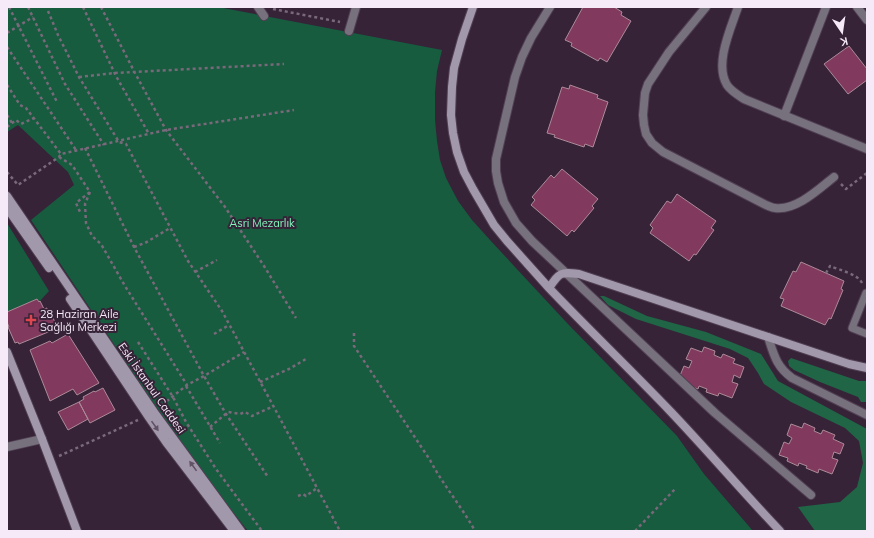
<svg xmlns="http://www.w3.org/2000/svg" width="874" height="538" font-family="Mulish,sans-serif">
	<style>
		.green { fill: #175c3f }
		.forest { fill: #206546 }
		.building { fill: #813a5d; stroke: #ac8a98 }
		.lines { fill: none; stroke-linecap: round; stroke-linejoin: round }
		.lane-casing { stroke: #513f53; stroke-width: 9 }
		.street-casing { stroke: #513f53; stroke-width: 10 }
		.secondary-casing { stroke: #513f53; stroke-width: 10 }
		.path { stroke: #79697b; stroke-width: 2.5; stroke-dasharray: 3 3; stroke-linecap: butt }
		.lane { stroke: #77717d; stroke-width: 7 }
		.street { stroke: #77717d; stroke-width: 8 }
		.secondary { stroke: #a298ac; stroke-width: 8 }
		.oneway { fill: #615266 }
		.health-dot { fill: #e0444e; stroke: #362338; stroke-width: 1.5 }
		.labels { text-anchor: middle; stroke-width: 4; stroke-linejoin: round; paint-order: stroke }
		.park-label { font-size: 11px; fill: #80f6bc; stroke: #362338 }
		.poi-label { font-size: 11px; fill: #f7eaf8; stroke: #362338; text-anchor: start }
		.street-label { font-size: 11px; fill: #f7eaf8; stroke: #362338 }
	</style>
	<rect width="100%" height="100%" fill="#362338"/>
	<path class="green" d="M 7,7 L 218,7 L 442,50 L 437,71 L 435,92 L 435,120 L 437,141 L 440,160 L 446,178 L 458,201 L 472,220 L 490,240 L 567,323 L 677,436 L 704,474 L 753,531 L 248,531 L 206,478 L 148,395 L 31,220 L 74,185 L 68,172 L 18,125 L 7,132 Z
		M 7,223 L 49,291 L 39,302 L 37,299 L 7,312 Z"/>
	<path class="forest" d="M 600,296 L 604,296 L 647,316 L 706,332 L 761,354 L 778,381 L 867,429 L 867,531 L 815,531 L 798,507 L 840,502 L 857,487 L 863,463 L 859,441 L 845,428 L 791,402 L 764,384 L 758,373 L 748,358 L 730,349 L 636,319 L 608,305 Z
		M 791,358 L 859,381 L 867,381 L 867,402 L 861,402 L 858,397 L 820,382 L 794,370 L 789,366 L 788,361 Z"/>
	<path class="building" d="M 583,7 L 614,7 L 622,12 L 621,15 L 631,21 L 607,62 L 600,58 L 598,61 L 571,46 L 572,43 L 565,40 Z
		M 849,46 L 867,69 L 867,80 L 848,94 L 824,64 Z
		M 570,85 L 598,95 L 597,98 L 608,102 L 593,147 L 585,144 L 584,147 L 554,137 L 555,135 L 547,133 L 562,87 L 569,89 Z
		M 562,169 L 598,199 L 592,206 L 594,208 L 574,232 L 572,230 L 567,236 L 531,205 L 535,200 L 532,197 L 551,175 L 554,178 Z
		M 677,194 L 716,221 L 711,228 L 714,230 L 696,255 L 694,254 L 689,261 L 650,233 L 653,228 L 650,225 L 667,201 L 671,203 Z
		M 801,262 L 844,281 L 841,289 L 843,290 L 831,319 L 829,318 L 825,325 L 781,306 L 784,299 L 780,298 L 793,271 L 796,272 Z
		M 37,299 L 39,302 L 40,301 L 44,309 L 47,308 L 51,319 L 53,318 L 58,328 L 19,344 L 18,342 L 15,343 L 8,327 L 9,327 L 7,322 L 7,312 Z
		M 68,334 L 99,383 L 77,395 L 73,389 L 50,401 L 30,350 L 50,341 L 52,343 Z
		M 704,347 L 715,351 L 714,355 L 721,358 L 723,354 L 735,359 L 733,363 L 744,367 L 740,378 L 734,375 L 732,382 L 738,384 L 732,398 L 719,393 L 718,396 L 706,392 L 707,389 L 699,386 L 698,389 L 686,385 L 688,382 L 679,378 L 684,366 L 689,368 L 692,361 L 686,359 L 691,348 L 702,352 Z
		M 103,388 L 115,410 L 90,423 L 79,402 L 84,399 L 83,397 L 94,391 L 95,392 Z
		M 79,402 L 88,419 L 68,430 L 58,412 Z
		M 804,423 L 815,428 L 814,431 L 821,434 L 823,430 L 835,435 L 833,439 L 844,444 L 840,454 L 834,452 L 832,458 L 838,460 L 832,474 L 819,469 L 818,473 L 806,468 L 807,466 L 799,463 L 798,466 L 787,461 L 788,458 L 779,455 L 784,442 L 789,444 L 792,438 L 787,435 L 791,424 L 802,428 Z"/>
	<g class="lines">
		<g class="lane-casing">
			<path id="lane" d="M 866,293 L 852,328 L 867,334"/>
		</g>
		<g class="street-casing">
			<path id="street" d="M 258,7 L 264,16
				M 550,7 L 531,38 L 522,57 L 515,77 L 496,159 L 496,171 L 498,183 L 504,202 L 516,223 L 532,241 L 715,413 L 811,495
				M 706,7 L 669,52 L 648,84 L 645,93 L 643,115 L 644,125 L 646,134 L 652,143 L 663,152 L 766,205 C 769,206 772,208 775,208 C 796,211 819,189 834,177
				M 738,7 C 731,28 714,64 727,85 C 731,91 738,95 744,99 L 867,149
				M 857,7 L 867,20
				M 349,31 L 356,7
				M 784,116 L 826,7
				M 768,337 C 774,355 776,366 792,378 L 867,415
				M 7,447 L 42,439"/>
		</g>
		<g class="secondary-casing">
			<path id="secondary" d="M 473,7 L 462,39 L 454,68 L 452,87 L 451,115 L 453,133 L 457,152 L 464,172 L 473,189 L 494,225 L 507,241 L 549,288
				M 7,196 L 154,412 L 241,531
				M 7,208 L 49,268
				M 70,299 L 148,416 L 166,442 L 234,531
				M 7,352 L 42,439 L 77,531
				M 780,531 C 743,492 708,451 671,412 C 631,370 589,330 549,288 C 560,272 560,272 579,274 L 849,364 L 867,368"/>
		</g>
		<path class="path" d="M 9,7 L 57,102
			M 28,7 L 65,84 L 104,145
			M 83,7 L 116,76 L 149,134
			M 101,7 L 135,73 L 166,130 L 225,207 L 264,266 L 296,318
			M 273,9 L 340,22
			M 48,11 L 58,35 L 79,77 L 119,142 L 126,144 L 188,261 L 222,311 L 276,411 L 340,531
			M 7,33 L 33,17
			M 7,47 L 76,150
			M 79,77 L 115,73 L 284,64
			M 7,85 L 20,105 L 26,108 L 61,154
			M 7,115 L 12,123
			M 7,127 L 16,120 L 21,124 L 34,118
			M 85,148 L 134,247 L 204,376 L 226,414 L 268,477
			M 59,157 L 72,165 L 90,192 L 76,203 L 81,214
			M 7,172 L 18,185 L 59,157 L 61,154 L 166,130 L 294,110
			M 841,184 L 846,189 L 867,173
			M 90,192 L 85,204 L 86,223 L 92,236 L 101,244 L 125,286 L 187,385
			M 134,247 L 145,243 L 170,228
			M 195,272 L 217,260
			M 826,273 L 830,266 C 839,270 858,274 862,283
			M 354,333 L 354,346 L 430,460 C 443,485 462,507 475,531
			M 214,334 L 229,325
			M 138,342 L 173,397 L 186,422 L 216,469 L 262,531
			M 260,382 L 289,369 L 306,359
			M 186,386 L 220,443
			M 162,405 L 187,385 L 204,376 L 244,352
			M 210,427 L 228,412 L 240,414 L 245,412 L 252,416 L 274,406
			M 59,456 L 138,420
			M 298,496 L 303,494 L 306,496 L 317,488
			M 635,531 L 676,488"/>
		<use href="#lane" class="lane"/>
		<use href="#street" class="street"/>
		<use href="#secondary" class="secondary"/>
	</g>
	<defs><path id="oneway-solid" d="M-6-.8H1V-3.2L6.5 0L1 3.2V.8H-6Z"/></defs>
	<g class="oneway">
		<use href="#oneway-solid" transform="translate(155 426) rotate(55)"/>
		<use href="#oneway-solid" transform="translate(193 466) rotate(-126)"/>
	</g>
	<path class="health-dot" d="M29 314h4v4h4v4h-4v4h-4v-4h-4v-4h4z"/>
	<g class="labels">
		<g class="park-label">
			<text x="262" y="227">Asri Mezarlık</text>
		</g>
		<g class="poi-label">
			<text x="40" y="318">28 Haziran Aile<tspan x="40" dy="13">Sağlığı Merkezi</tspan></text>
		</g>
		<g class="street-label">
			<text transform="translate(152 388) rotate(55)" y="4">Eski İstanbul Caddesi</text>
		</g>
	</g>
	<rect width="874" height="538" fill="none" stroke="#f7eaf8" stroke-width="16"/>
	<g transform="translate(842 32) rotate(167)" stroke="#362338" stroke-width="3" paint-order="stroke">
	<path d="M0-3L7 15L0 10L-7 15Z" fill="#f7eaf8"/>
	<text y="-6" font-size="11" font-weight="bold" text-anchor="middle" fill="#f7eaf8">K</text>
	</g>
</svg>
